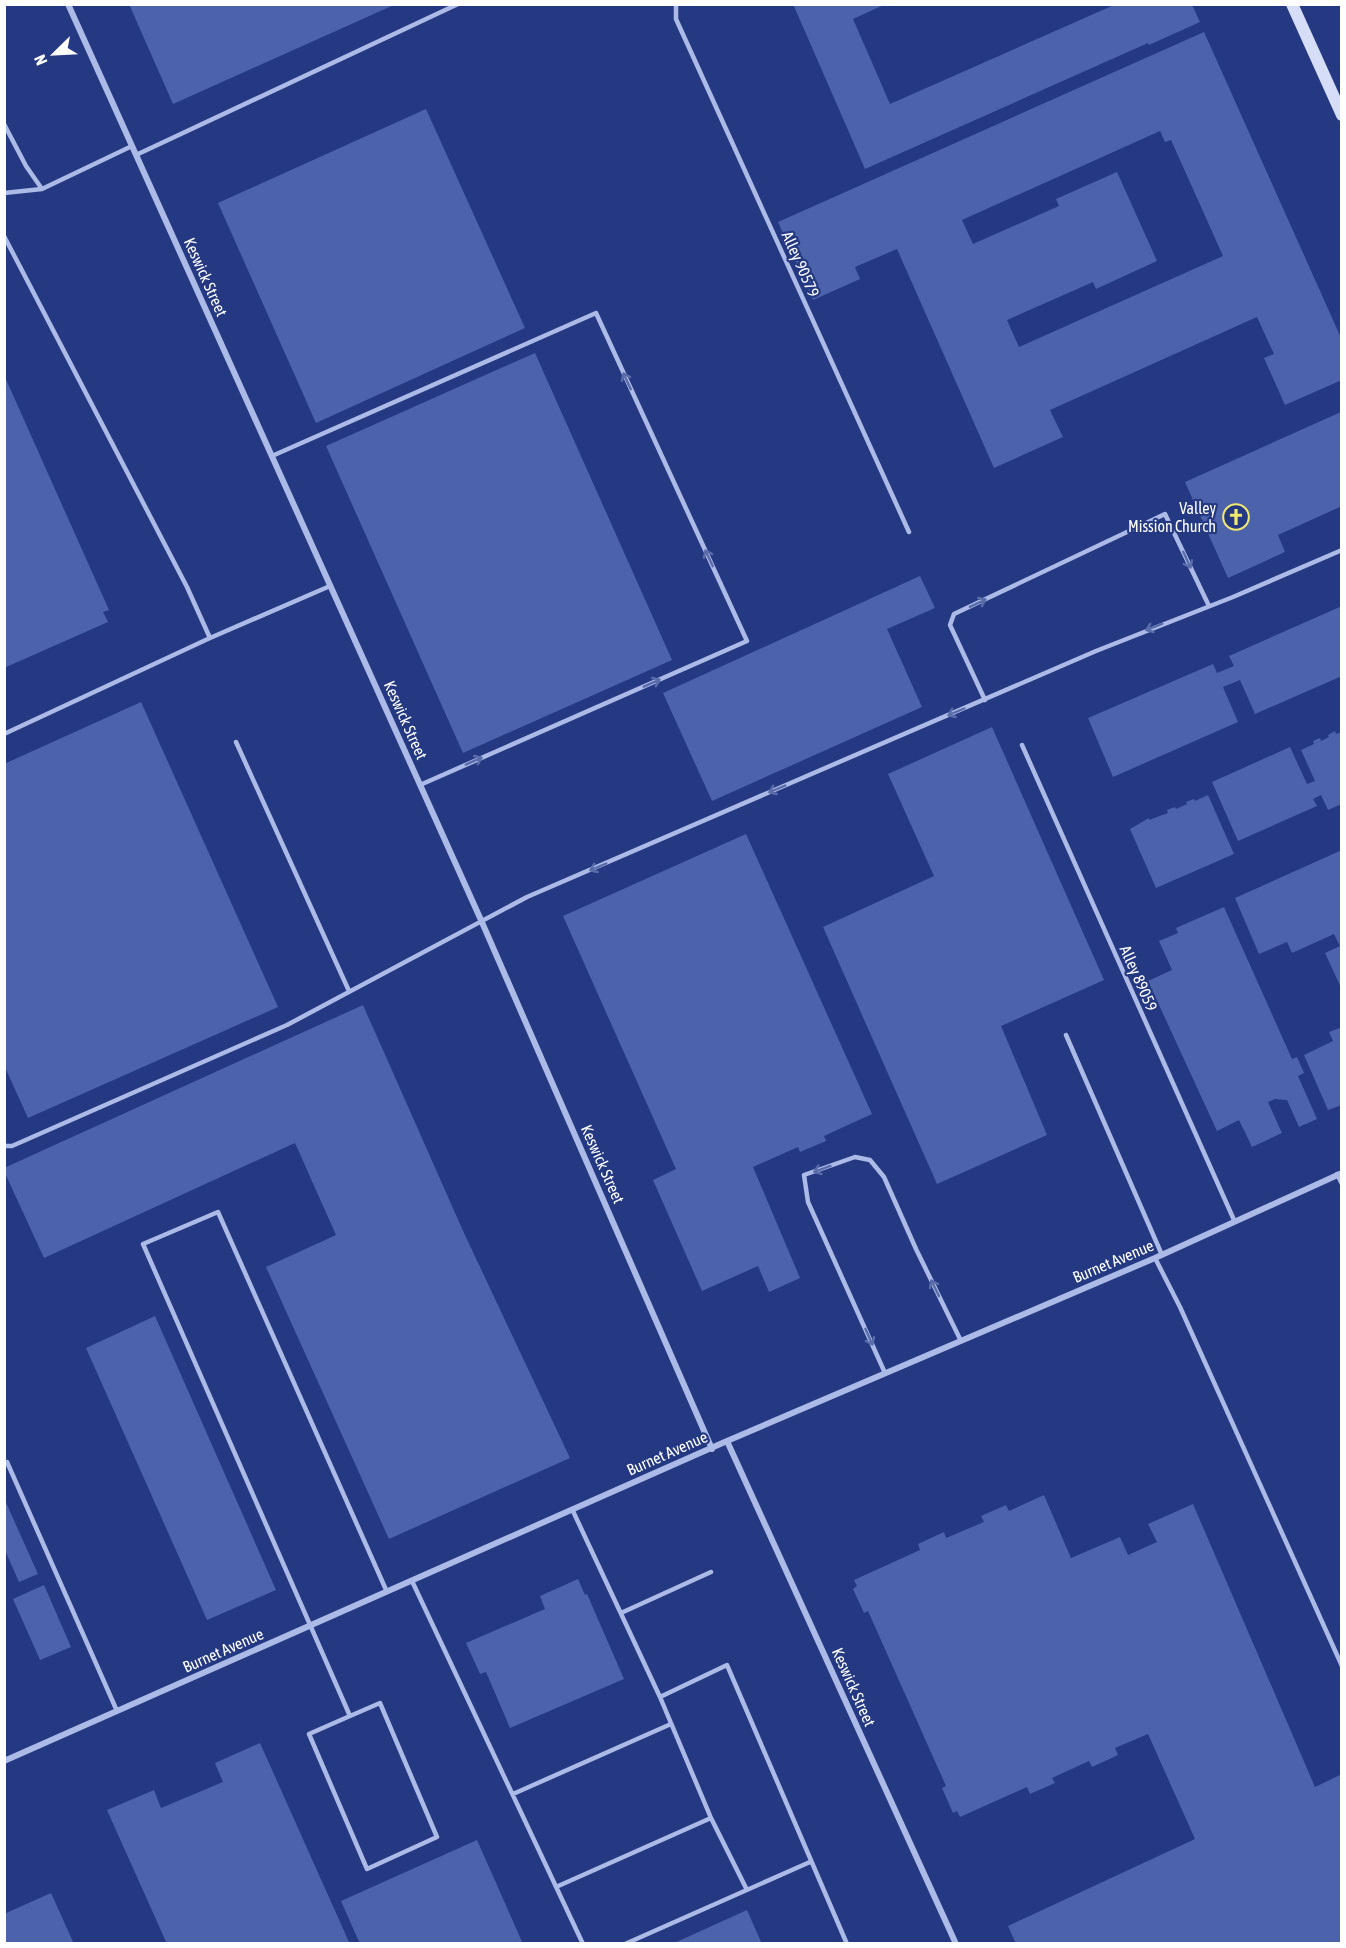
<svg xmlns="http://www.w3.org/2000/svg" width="1346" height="1948" font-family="'Asap Condensed',sans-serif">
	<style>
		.building { fill: #4c62ab; fill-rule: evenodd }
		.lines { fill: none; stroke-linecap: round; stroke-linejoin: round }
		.lane { stroke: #acbae7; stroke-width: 4.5 }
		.street { stroke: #acbae7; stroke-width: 6 }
		.secondary { stroke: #d6ddf6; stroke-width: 12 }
		.oneway { stroke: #5a6daa }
		.labels { text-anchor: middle; stroke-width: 4.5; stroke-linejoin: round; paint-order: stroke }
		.street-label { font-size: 16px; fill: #fff; stroke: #243982 }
		.poi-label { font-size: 16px; fill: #fff; stroke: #243982; text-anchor: end }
	</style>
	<rect width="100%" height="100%" fill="#243982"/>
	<path class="building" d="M 129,4 L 396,4 L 173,104 Z
		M 793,4 L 886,4 L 853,19 L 890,104 L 1114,5 L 1192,5 L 1200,22 L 1149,45 L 1148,43 L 865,169 Z
		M 1204,32 L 1342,340 L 1342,380 L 1285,405 L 1264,358 L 1274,354 L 1257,317 L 1050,410 L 1063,437 L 994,468 L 897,249 L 855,267 L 860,279 L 813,300 L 778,222 ZM 1160,131 L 1165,142 L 1171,140 L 1223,256 L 1019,347 L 1007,320 L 1093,282 L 1096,289 L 1157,261 L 1117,172 L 1056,199 L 1059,206 L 973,244 L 962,220 Z
		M 426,109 L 525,328 L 316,423 L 218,203 Z
		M 535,353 L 672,660 L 463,753 L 326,446 Z
		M 4,375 L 109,610 L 103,612 L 108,622 L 4,668 Z
		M 1341,412 L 1342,506 L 1278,535 L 1285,552 L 1228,578 L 1185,482 Z
		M 920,576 L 935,608 L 887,629 L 922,707 L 712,801 L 663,693 Z
		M 1342,606 L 1342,676 L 1255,714 L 1240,680 L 1223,687 L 1238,722 L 1113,777 L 1088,718 L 1213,664 L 1217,673 L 1234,666 L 1229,656 Z
		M 141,702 L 278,1007 L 28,1118 L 4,1065 L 4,764 Z
		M 992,727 L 1104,980 L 1001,1026 L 1047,1135 L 937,1184 L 823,927 L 934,876 L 888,774 Z
		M 1335,731 L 1336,734 L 1342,732 L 1342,804 L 1328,810 L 1321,795 L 1313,799 L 1317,806 L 1238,841 L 1212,782 L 1290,747 L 1307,784 L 1315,781 L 1301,750 L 1314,744 L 1313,741 L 1320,738 L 1321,741 L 1329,737 L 1328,735 Z
		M 1208,795 L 1234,854 L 1156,888 L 1130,829 L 1149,818 L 1149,820 L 1168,813 L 1167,810 L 1175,807 L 1176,809 L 1187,804 L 1186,802 L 1194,799 L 1195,801 Z
		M 746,834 L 872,1114 L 824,1136 L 826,1141 L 800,1152 L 798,1147 L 753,1167 L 800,1278 L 769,1292 L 758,1266 L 702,1291 L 653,1180 L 676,1169 L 563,916 Z
		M 1342,850 L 1342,990 L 1325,953 L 1340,946 L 1334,934 L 1292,953 L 1287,942 L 1259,954 L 1235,898 Z
		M 1224,907 L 1292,1059 L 1297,1057 L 1304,1073 L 1298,1076 L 1317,1119 L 1299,1127 L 1287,1100 L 1275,1099 L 1268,1102 L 1282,1133 L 1252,1147 L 1239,1120 L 1217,1131 L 1148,981 L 1172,970 L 1159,941 L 1178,933 L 1176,928 Z
		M 363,1005 L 464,1233 L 570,1458 L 389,1539 L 266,1267 L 336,1235 L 295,1143 L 44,1258 L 4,1171 L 4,1168 Z
		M 1342,1027 L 1342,1105 L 1328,1110 L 1304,1055 L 1333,1041 L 1329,1032 Z
		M 155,1316 L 276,1590 L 207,1620 L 86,1348 Z
		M 1044,1495 L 1071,1558 L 1120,1537 L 1128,1555 L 1157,1542 L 1148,1524 L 1193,1504 L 1315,1787 L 1342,1774 L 1342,1944 L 1016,1944 L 1008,1926 L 1195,1839 L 1148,1734 L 1115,1748 L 1118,1755 L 1092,1767 L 1089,1761 L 1052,1778 L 1055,1783 L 1030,1794 L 1027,1787 L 960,1817 L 957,1811 L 953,1813 L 942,1788 L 946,1786 L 868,1611 L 864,1613 L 853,1589 L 857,1586 L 854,1580 L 920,1550 L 918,1544 L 944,1532 L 946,1538 L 984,1522 L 981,1516 L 1006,1505 L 1009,1511 Z
		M 4,1498 L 38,1574 L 19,1582 L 4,1548 Z
		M 578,1579 L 585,1595 L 587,1594 L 624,1679 L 510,1728 L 486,1672 L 480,1674 L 466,1643 L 545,1609 L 540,1596 Z
		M 44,1585 L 71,1647 L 40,1660 L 13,1599 Z
		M 260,1743 L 349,1942 L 167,1944 L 107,1810 L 154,1790 L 161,1808 L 223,1782 L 215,1763 Z
		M 477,1840 L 523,1944 L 360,1944 L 341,1901 Z
		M 51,1893 L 74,1944 L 4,1944 L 4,1914 Z
		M 747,1910 L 762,1944 L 672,1944 Z"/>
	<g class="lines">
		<path class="lane" d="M 676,4 L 676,19 L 909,532
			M 4,124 L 26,166 L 42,189
			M 136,155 L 458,4
			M 4,193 L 42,189 L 132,146
			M 4,236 L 187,587 L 210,638
			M 272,456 L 596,313 L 747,641 L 420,785
			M 985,700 L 950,625 L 954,614 L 1165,514 L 1209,606
			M 4,734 L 210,638 L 330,586
			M 236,742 L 349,991
			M 1022,745 L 1234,1220
			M 1066,1035 L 1162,1255
			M 4,1146 L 12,1146 L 287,1025 L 527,897 L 1096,651 L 1233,597 L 1342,550
			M 1337,1174 L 1342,1184
			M 1155,1258 L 1180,1307 L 1342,1666
			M 885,1373 L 808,1202 L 804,1175 L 855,1157 L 870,1160 L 884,1177 L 916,1249 L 961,1341
			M 7,1462 L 117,1711
			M 572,1509 L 660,1697 L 711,1818 L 747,1890
			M 412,1581 L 583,1944
			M 621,1613 L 711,1572
			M 660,1697 L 727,1665 L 847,1944
			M 350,1716 L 380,1703 L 437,1837 L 367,1869 L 309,1734 L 350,1716 L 143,1244 L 218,1212 L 387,1592
			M 513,1794 L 671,1724
			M 556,1887 L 711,1818
			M 625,1944 L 810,1862"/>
		<path class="street" d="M 68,4 L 481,920 L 712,1449
			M 727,1441 L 956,1944
			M 4,1761 L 727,1441 L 1155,1258 L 1342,1173"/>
		<path class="secondary" d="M 1292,4 L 1342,115"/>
	</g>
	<defs><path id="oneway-shaft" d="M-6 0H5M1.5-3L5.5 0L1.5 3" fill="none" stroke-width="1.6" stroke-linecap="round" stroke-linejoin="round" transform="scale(1.5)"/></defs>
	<g class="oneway">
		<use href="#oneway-shaft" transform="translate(627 381) rotate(-115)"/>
		<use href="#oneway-shaft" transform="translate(709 558) rotate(-115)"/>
		<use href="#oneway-shaft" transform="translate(1187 560) rotate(65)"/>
		<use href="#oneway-shaft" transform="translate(978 603) rotate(-25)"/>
		<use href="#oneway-shaft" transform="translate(1154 627) rotate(158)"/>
		<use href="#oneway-shaft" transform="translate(652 683) rotate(-24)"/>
		<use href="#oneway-shaft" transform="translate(956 712) rotate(157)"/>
		<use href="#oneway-shaft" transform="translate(474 761) rotate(-24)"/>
		<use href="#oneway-shaft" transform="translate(777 789) rotate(157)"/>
		<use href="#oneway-shaft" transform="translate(598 867) rotate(157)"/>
		<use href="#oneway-shaft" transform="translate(822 1169) rotate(160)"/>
		<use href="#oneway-shaft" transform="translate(935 1288) rotate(-116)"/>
		<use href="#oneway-shaft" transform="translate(869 1337) rotate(66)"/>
	</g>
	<defs>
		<g id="church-ring" transform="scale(1.35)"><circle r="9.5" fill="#243982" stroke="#f1e870" stroke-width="1.5"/><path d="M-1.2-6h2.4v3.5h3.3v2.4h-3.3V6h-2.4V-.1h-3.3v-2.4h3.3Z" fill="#f1e870"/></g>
	</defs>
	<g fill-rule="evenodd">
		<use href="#church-ring" x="1236" y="517"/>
	</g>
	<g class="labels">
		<g class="street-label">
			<text transform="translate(801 264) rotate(66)" y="6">Alley 90579</text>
			<text transform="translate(206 277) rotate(66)" y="6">Keswick Street</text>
			<text transform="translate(406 720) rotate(66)" y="6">Keswick Street</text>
			<text transform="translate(1139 978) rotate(66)" y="6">Alley 89059</text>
			<text transform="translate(603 1164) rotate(66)" y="6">Keswick Street</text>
			<text transform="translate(1113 1261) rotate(-23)" y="6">Burnet Avenue</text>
			<text transform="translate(667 1453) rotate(-24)" y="6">Burnet Avenue</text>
			<text transform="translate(223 1650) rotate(-24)" y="6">Burnet Avenue</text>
			<text transform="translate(854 1687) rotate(66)" y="6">Keswick Street</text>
		</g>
		<g class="poi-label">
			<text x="1216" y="514">Valley<tspan x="1216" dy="18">Mission Church</tspan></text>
		</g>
	</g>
	<rect width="1346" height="1948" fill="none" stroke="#ffffff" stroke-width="12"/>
	<g transform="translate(54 54) rotate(246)" stroke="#243982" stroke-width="4.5" paint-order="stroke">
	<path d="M0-4.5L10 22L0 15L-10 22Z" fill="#ffffff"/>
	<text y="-9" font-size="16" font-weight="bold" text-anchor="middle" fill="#ffffff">N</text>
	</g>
</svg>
